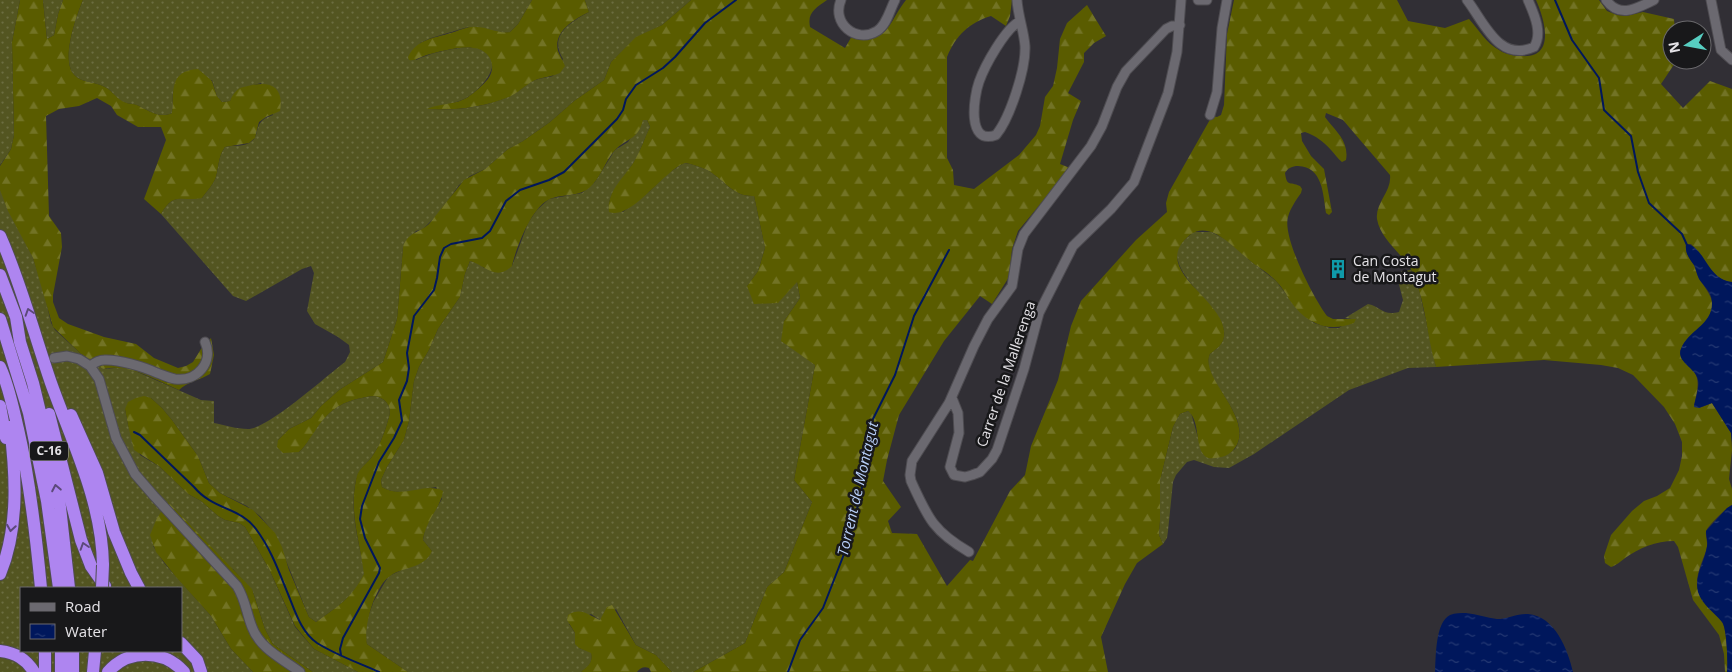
<svg xmlns="http://www.w3.org/2000/svg" width="1732" height="672" font-family="'Open Sans',sans-serif">
	<style>
		.grass { fill: url(#grass-dots); fill-rule: evenodd }
		.forest { fill: url(#forest-firs) }
		.water { fill: url(#water-ripples) }
		.lines { fill: none; stroke-linecap: round; stroke-linejoin: round }
		.stream { stroke: #00175c; stroke-width: 2 }
		.minor-tunnel { stroke: #4c4a50; stroke-width: 9; stroke-dasharray: 9 4.5; stroke-linecap: butt }
		.minor-casing { stroke: #4e4c51; stroke-width: 11 }
		.highway-casing { stroke: #4e4c51; stroke-width: 14 }
		.minor { stroke: #6b6970; stroke-width: 9 }
		.highway { stroke: #ae85f0; stroke-width: 12 }
		.highway-bridge-casing { stroke: #4e4c51; stroke-width: 14; stroke-linecap: butt }
		.highway-bridge { stroke: #ae85f0; stroke-width: 12 }
		.oneway { stroke: #5c497a }
		.labels { text-anchor: middle; stroke-width: 5; stroke-linejoin: round; paint-order: stroke }
		.shield { fill: #18181a; stroke: #a8a6aa; stroke-width: 1 }
		.shield-label { font-size: 12px; font-weight: bold; fill: #e5e3e7 }
		.poi-label { font-size: 14px; fill: #e5e3e7; stroke: #18181a; text-anchor: start }
		.street-label { font-size: 14px; fill: #e5e3e7; stroke: #18181a }
		.water-label { font-size: 15px; font-style: italic; fill: #b7cef7; stroke: #18181a }
	</style>
	<defs>
		<pattern id="grass-dots" width="8" height="8" patternUnits="userSpaceOnUse" patternTransform="scale(1.25)"><rect width="8" height="8" fill="#535521"/><path d="M2 2h.1M6 6h.1" fill="none" stroke="#6c6d41" stroke-width="1.8" stroke-linecap="round"/></pattern>
		<pattern id="forest-firs" width="22" height="20" patternUnits="userSpaceOnUse" patternTransform="scale(1.25)"><rect width="22" height="20" fill="#5a5c00"/><path d="M5 1l3.5 6h-7zM16 11l3.5 6h-7z" fill="#727325"/></pattern>
		<pattern id="water-ripples" width="26" height="14" patternUnits="userSpaceOnUse" patternTransform="scale(1.25)"><rect width="26" height="14" fill="#00175c"/><path d="M2 4q2-2 4 0t4 0M15 11q2-2 4 0t4 0" fill="none" stroke="#253973"/></pattern>
	</defs>
	<rect width="100%" height="100%" fill="#312f35"/>
	<path class="grass" d="M 0,0 L 20,0 L 12,42 L 14,135 L 11,149 L 0,165 Z
		M 43,0 L 63,0 L 58,14 L 54,35 L 47,39 Z
		M 83,0 L 532,0 L 518,24 L 510,32 L 499,33 L 468,27 L 431,38 L 420,43 L 416,60 C 430,53 465,44 480,49 C 510,59 479,93 462,100 C 452,104 440,106 429,109 C 456,111 487,107 512,95 C 519,92 524,86 531,82 C 538,78 546,78 553,76 L 563,59 C 548,35 571,22 589,12 L 585,0 L 691,0 L 662,25 L 636,38 L 611,62 L 604,80 L 574,101 L 550,122 L 523,141 L 508,149 L 485,169 L 470,176 L 459,185 L 440,212 L 423,229 L 416,231 L 403,247 L 397,319 L 383,362 L 339,390 L 321,406 L 311,418 L 289,429 L 278,440 L 299,452 C 306,446 309,439 314,431 C 327,412 340,402 362,398 C 370,396 377,395 384,400 C 389,404 391,410 389,417 C 385,431 380,446 371,458 C 365,465 358,470 356,480 C 349,512 359,542 365,574 C 352,598 337,607 316,622 L 309,617 L 287,563 L 270,528 L 260,516 L 247,506 L 220,493 L 209,483 L 198,456 L 172,420 L 162,408 L 151,398 L 125,409 L 128,425 L 140,455 L 160,467 L 188,494 L 201,501 L 218,516 L 225,520 L 239,523 L 245,527 L 269,569 L 295,627 L 314,649 L 358,672 L 313,672 L 273,644 L 265,629 L 253,592 L 233,569 L 153,546 L 164,563 L 211,616 L 231,649 L 253,672 L 0,672 L 0,189 L 33,258 L 44,292 L 51,323 L 55,330 L 80,353 L 103,369 L 126,367 L 201,400 L 214,401 L 214,423 C 224,425 237,429 248,429 C 268,429 326,376 345,362 L 350,352 L 349,345 L 338,337 L 315,324 L 307,311 L 314,273 L 311,266 L 302,269 L 246,301 L 233,296 L 161,214 C 172,194 182,198 202,198 C 207,191 213,185 216,177 C 219,166 218,157 225,147 C 233,145 242,147 249,143 C 263,136 250,122 273,115 L 261,83 L 239,89 L 230,101 L 222,102 L 217,96 L 212,80 L 173,91 L 172,113 C 159,119 148,110 137,105 C 130,103 125,104 119,100 C 114,95 111,90 105,87 C 92,80 75,84 70,67 C 65,49 76,17 83,0 ZM 21,588 L 181,588 L 181,651 L 21,651 Z
		M 643,120 L 647,120 L 650,127 L 636,159 L 612,194 L 609,202 L 623,212 L 650,191 L 667,174 L 684,163 C 692,164 701,167 707,170 C 724,179 732,197 754,196 L 765,248 L 758,271 L 747,286 L 797,282 L 800,298 L 784,321 L 815,365 L 794,480 L 812,502 L 784,572 L 767,587 L 745,643 L 693,672 L 672,672 L 656,655 L 636,645 L 616,609 L 600,620 L 591,614 L 569,624 L 575,633 L 579,648 L 591,652 C 593,663 589,666 581,672 L 408,672 L 367,644 L 365,637 L 366,622 L 374,601 L 385,582 L 389,576 L 402,570 L 432,551 L 423,540 L 426,525 L 442,499 L 436,487 C 419,490 397,497 382,487 L 381,480 L 387,467 L 404,440 L 409,421 L 414,381 L 419,367 L 429,350 L 438,329 L 460,297 L 465,274 L 470,261 L 478,263 L 484,268 L 512,266 L 528,223 L 537,210 L 549,199 L 582,193 L 595,182 L 615,150 L 628,142 Z
		M 1194,232 L 1211,232 L 1227,240 L 1248,259 L 1276,281 L 1299,311 L 1314,323 L 1330,328 L 1339,328 L 1352,319 L 1345,318 L 1368,304 C 1382,307 1382,316 1399,312 L 1403,300 L 1397,277 C 1399,270 1405,271 1411,270 L 1419,289 L 1436,367 L 1408,368 L 1349,390 L 1254,454 L 1229,468 L 1214,467 L 1194,460 L 1187,462 L 1176,475 L 1173,482 L 1168,531 L 1167,538 L 1163,544 L 1159,535 L 1160,521 L 1160,481 L 1173,427 L 1180,414 L 1188,411 L 1191,413 L 1199,441 L 1225,455 C 1228,453 1233,451 1235,449 C 1256,415 1198,380 1210,354 C 1215,349 1220,347 1223,340 C 1234,314 1172,281 1177,249 L 1183,241 Z"/>
	<path class="forest" d="M 20,0 L 43,0 L 47,39 L 54,35 L 58,14 L 63,0 L 83,0 C 76,17 65,49 70,67 C 75,84 92,80 105,87 C 111,90 114,95 119,99 C 125,104 130,103 137,105 C 148,110 159,119 172,113 C 174,90 169,71 198,69 L 212,81 L 217,96 L 222,102 L 230,101 C 232,96 235,91 240,88 C 243,87 248,86 252,85 C 272,81 284,88 280,111 L 266,117 L 259,122 L 255,138 L 249,143 L 225,147 C 218,157 219,166 216,177 C 213,185 207,191 202,198 C 182,202 174,191 161,214 L 144,199 L 166,140 L 161,127 L 138,127 L 117,115 L 111,106 L 97,98 L 79,106 L 59,109 L 46,116 L 49,216 L 61,233 L 62,247 L 53,295 L 53,302 L 59,318 L 68,324 L 104,337 L 136,344 L 154,358 L 178,368 L 186,366 L 193,362 L 201,349 L 211,338 L 214,355 L 210,374 C 200,380 187,382 179,390 C 155,380 129,363 103,369 L 80,353 L 53,327 L 33,258 L 8,211 L 0,190 L 0,166 L 11,149 L 14,135 L 12,42 Z
		M 532,0 L 585,0 L 589,12 C 575,19 553,31 558,51 C 560,56 563,61 565,66 L 560,73 C 553,76 545,77 538,79 C 528,82 521,91 511,96 C 486,107 455,111 427,109 C 440,103 456,105 468,97 C 475,92 483,85 488,79 C 498,65 489,49 473,48 C 461,46 436,52 424,56 C 418,58 415,61 409,60 L 408,57 C 417,38 436,38 454,32 C 461,30 468,26 476,27 C 488,27 498,34 510,32 L 518,24 Z
		M 691,0 L 827,0 C 816,8 807,12 810,27 L 845,48 L 852,36 C 890,44 887,24 906,0 L 1012,0 L 1010,16 L 1006,26 L 991,16 C 969,23 956,35 947,57 L 947,158 L 953,170 L 954,185 L 974,189 L 1019,155 L 1036,135 L 1040,126 L 1045,97 L 1053,86 L 1057,68 L 1060,39 L 1067,23 L 1087,5 L 1106,36 L 1094,43 L 1084,53 L 1084,62 L 1068,93 L 1081,101 L 1073,120 L 1060,164 L 1070,168 L 1018,231 L 1012,249 L 1009,277 L 992,304 L 980,296 L 944,341 L 899,415 L 887,460 L 883,481 L 901,507 L 888,521 L 892,533 L 917,534 L 947,586 L 970,560 L 973,561 L 1010,491 L 1025,475 L 1031,446 L 1058,380 L 1071,326 L 1081,301 L 1136,240 L 1167,212 L 1166,203 L 1169,192 L 1212,116 L 1217,117 L 1221,115 L 1224,105 L 1227,34 L 1234,0 L 1397,0 L 1408,21 L 1445,28 L 1469,19 C 1479,30 1486,43 1499,50 C 1505,54 1514,56 1521,56 C 1556,59 1545,20 1536,0 L 1599,0 L 1607,11 L 1617,15 L 1626,16 L 1643,12 L 1674,19 L 1675,30 L 1672,30 L 1672,60 L 1677,60 L 1661,84 L 1683,108 L 1710,81 L 1732,89 L 1732,282 C 1714,281 1704,260 1694,247 L 1691,244 L 1686,244 C 1685,253 1689,258 1694,265 C 1696,269 1696,273 1698,276 C 1704,289 1716,297 1711,312 C 1705,329 1687,335 1680,351 C 1681,359 1685,362 1690,367 C 1702,377 1697,392 1694,405 L 1699,408 L 1712,403 L 1731,433 L 1732,450 L 1729,479 L 1732,489 L 1732,505 C 1726,508 1711,523 1707,529 C 1704,534 1708,541 1707,547 C 1704,559 1696,572 1697,585 C 1699,602 1713,610 1722,622 C 1727,629 1728,663 1727,672 L 1725,672 L 1724,654 L 1719,635 L 1693,600 L 1678,547 L 1674,541 C 1656,541 1639,548 1625,558 C 1620,562 1617,565 1611,567 L 1605,563 L 1604,556 L 1611,535 L 1632,511 L 1644,501 L 1657,496 L 1670,488 L 1679,470 L 1682,456 L 1682,442 L 1675,424 L 1664,407 L 1633,375 L 1618,368 L 1601,365 L 1544,360 L 1436,367 C 1427,337 1426,305 1414,276 C 1406,255 1381,242 1377,219 C 1375,203 1392,191 1390,175 L 1343,120 L 1326,113 L 1325,117 L 1328,121 C 1338,133 1349,143 1346,160 L 1342,162 C 1338,159 1335,154 1331,150 C 1323,141 1316,136 1305,132 L 1301,133 L 1302,141 L 1311,156 L 1324,169 L 1332,212 L 1329,215 L 1326,213 C 1323,194 1323,167 1298,166 C 1292,166 1288,168 1285,173 C 1287,187 1289,181 1300,186 L 1302,189 L 1301,193 C 1296,200 1290,209 1288,217 C 1282,237 1314,299 1327,316 L 1333,319 L 1356,319 L 1354,323 C 1328,333 1307,324 1291,302 C 1286,294 1282,287 1275,280 C 1267,272 1257,267 1248,259 C 1235,249 1210,219 1190,235 C 1146,270 1230,301 1224,337 C 1223,345 1216,349 1210,354 C 1200,376 1245,409 1239,439 C 1237,447 1233,452 1225,456 C 1221,457 1210,460 1206,457 C 1194,448 1201,421 1188,411 L 1180,414 L 1173,427 L 1160,481 L 1160,521 L 1159,535 L 1163,544 L 1137,563 L 1125,584 L 1101,637 L 1108,672 L 693,672 L 745,643 L 767,587 L 784,572 L 812,502 L 794,480 L 815,365 L 781,341 L 784,321 L 800,298 L 797,282 L 778,303 L 754,304 L 747,286 L 758,271 L 765,248 L 754,196 C 732,197 724,179 707,170 C 700,167 692,164 685,163 C 663,171 631,221 609,212 C 606,191 626,176 635,160 C 641,149 645,137 650,127 L 647,120 L 643,120 C 638,140 627,138 615,150 C 605,161 601,178 589,188 C 577,198 561,193 548,200 C 531,209 516,248 512,266 C 496,282 485,265 470,261 L 465,274 L 460,297 L 438,329 L 429,350 L 419,367 L 414,381 L 409,421 L 404,440 L 387,467 L 381,480 L 382,487 C 403,500 426,481 443,491 C 441,508 426,519 423,540 L 432,551 C 424,569 404,566 390,576 C 375,586 363,627 367,644 L 408,672 L 358,672 L 314,649 L 295,626 L 269,569 L 245,527 L 239,523 L 225,520 L 218,516 L 201,501 L 188,494 L 160,467 L 134,450 L 128,425 L 125,409 L 128,402 L 136,398 L 144,396 L 151,398 L 162,408 L 172,420 L 198,456 L 209,483 L 220,493 L 253,510 L 275,533 L 282,547 L 289,570 L 309,617 L 316,622 C 337,607 352,598 364,574 C 360,542 349,513 356,480 C 357,470 365,465 371,458 C 380,446 385,431 389,417 C 391,410 389,404 384,400 C 377,395 370,396 362,398 C 340,402 327,412 315,431 C 309,439 306,446 299,452 L 283,453 L 277,447 L 278,440 L 289,429 L 311,418 L 321,406 L 339,390 L 383,362 L 397,319 L 403,247 C 408,232 419,233 429,224 L 464,180 L 485,169 L 508,149 L 523,141 L 550,122 L 574,101 L 604,80 L 611,62 L 636,37 L 662,25 Z
		M 168,502 L 252,589 L 265,629 L 273,644 L 313,672 L 253,672 L 231,649 L 211,616 L 176,577 L 156,552 L 150,535 L 157,518 Z
		M 612,605 L 636,645 L 656,655 L 672,672 L 651,672 L 649,668 C 644,666 640,668 637,672 L 581,672 C 588,666 593,663 591,653 L 579,648 L 575,644 L 575,633 L 567,620 L 568,615 C 581,607 588,615 600,620 L 607,607 Z"/>
	<path class="water" d="M 1686,244 C 1705,246 1707,280 1732,282 L 1732,442 L 1731,433 L 1712,403 L 1699,408 L 1694,407 C 1695,398 1701,385 1697,377 C 1693,367 1676,361 1681,349 C 1688,330 1713,325 1712,302 C 1712,293 1704,286 1699,279 C 1697,275 1696,269 1694,265 C 1689,258 1685,253 1686,244 Z
		M 1732,505 L 1732,672 L 1727,672 C 1728,663 1727,628 1722,622 C 1714,612 1702,605 1698,592 C 1694,575 1705,562 1707,546 C 1708,541 1706,536 1706,531 L 1727,508 Z
		M 1466,613 C 1477,614 1487,618 1497,619 C 1508,619 1518,613 1528,614 C 1555,616 1568,650 1573,672 L 1435,672 C 1436,658 1435,622 1450,615 C 1455,613 1461,613 1466,613 Z"/>
	<g class="lines">
		<path class="stream" d="M 1555,0 L 1572,40 L 1599,78 L 1604,110 L 1631,136 L 1638,172 L 1649,203 L 1682,234 L 1687,245
			M 134,432 L 140,435 L 194,487 C 213,510 240,507 256,529 C 271,549 279,572 288,594 C 295,611 301,632 317,643 C 336,655 359,663 379,672
			M 341,655 L 340,649 L 343,638 L 379,573 L 380,568 L 365,538 L 360,519 L 362,506 L 379,462 L 394,438 L 402,421 L 399,400 L 407,381 L 409,368 L 407,353 L 414,316 L 434,290 L 437,278 L 440,257 L 444,248 L 451,244 L 482,238 L 490,231 L 506,201 L 520,190 L 549,180 L 564,172 L 617,119 L 623,110 L 626,99 L 636,85 L 663,68 L 675,57 L 705,23 L 736,0
			M 788,672 L 800,640 L 823,608 L 846,549 L 856,514 L 868,460 L 871,423 L 895,375 L 914,316 L 949,250"/>
		<path class="minor-tunnel" d="M 0,373 L 54,358"/>
		<g class="minor-casing">
			<path id="minor" d="M 841,0 C 831,23 856,44 877,31 C 887,25 890,9 895,0
				M 1017,0 C 1018,16 1024,31 1025,46 C 1026,69 1010,118 996,135 C 966,146 974,96 979,82 C 985,65 1005,29 1020,21
				M 1198,0 L 1207,0
				M 1467,0 C 1484,22 1499,63 1534,47 C 1543,33 1534,14 1528,0
				M 1606,0 C 1620,19 1637,8 1654,0
				M 1711,0 L 1721,50 L 1732,60
				M 1210,115 L 1217,92 L 1222,28 L 1227,0
				M 54,358 L 67,356 L 79,359 L 90,366 L 99,379 L 116,438 L 135,474 L 154,496 L 237,586 C 246,601 246,612 252,627 C 260,649 283,659 300,672
				M 90,366 C 94,363 98,360 104,360 C 118,359 144,367 157,373 C 163,375 169,378 175,379 C 197,382 214,362 205,342
				M 952,398 L 958,413 L 959,433 L 950,467 L 954,475 L 965,477 L 972,475 L 980,472 L 992,459 L 997,450 L 1024,369 L 1039,313 L 1073,246 L 1111,209 L 1134,182 L 1168,93 L 1177,52 L 1181,0
				M 969,552 C 933,531 928,518 911,481 L 910,475 L 912,461 L 949,403 L 974,346 L 988,319 L 1012,286 L 1018,249 L 1024,234 L 1091,146 L 1102,126 L 1117,87 L 1126,71 L 1166,29 L 1172,26 L 1180,25"/>
		</g>
		<g class="highway-casing">
			<path id="highway" d="M 0,236 C 21,283 34,334 51,383 C 72,442 102,501 103,565
				M 0,275 L 16,317 L 20,342 L 33,383 L 47,441 L 60,507 L 69,588
				M 0,319 L 29,413 L 47,501 L 59,588
				M 0,367 C 9,386 13,408 18,429 C 30,481 36,535 41,588
				M 0,406 L 6,438
				M 49,414 L 81,540 L 91,566 L 105,586
				M 71,415 L 97,473 L 114,532 L 131,573 L 139,588
				M 0,574 C 19,528 16,475 10,427
				M 181,643 L 197,660 L 201,672
				M 0,651 C 16,653 26,659 34,672
				M 45,651 L 45,672
				M 61,651 L 61,672
				M 73,651 L 73,672
				M 93,672 L 95,651
				M 108,672 C 128,649 163,649 184,672"/>
		</g>
		<use href="#minor" class="minor"/>
		<use href="#highway" class="highway"/>
		<g class="highway-bridge-casing">
			<path id="highway-bridge" d="M 102,588 L 103,565"/>
		</g>
		<use href="#highway-bridge" class="highway-bridge"/>
	</g>
	<defs><path id="oneway-chevron" d="M-2-3.5L2.5 0L-2 3.5" fill="none" stroke-width="1.6" stroke-linecap="round" stroke-linejoin="round" transform="scale(1.25)"/></defs>
	<g class="oneway">
		<use href="#oneway-chevron" transform="translate(29 312) rotate(-108)"/>
		<use href="#oneway-chevron" transform="translate(56 488) rotate(-101)"/>
		<use href="#oneway-chevron" transform="translate(11 528) rotate(99)"/>
		<use href="#oneway-chevron" transform="translate(84 546) rotate(-108)"/>
	</g>
	<defs>
		<g id="building-bare" transform="scale(1.5)"><path d="M-4-6H4V6H1V3H-1V6H-4ZM-2.5-4.3h1.7v1.8h-1.7ZM.8-4.3h1.7v1.8H.8ZM-2.5-1h1.7V.8h-1.7ZM.8-1h1.7V.8H.8Z" fill="#0f9aa8" stroke="#18181a" stroke-width="2.5" paint-order="stroke"/></g>
	</defs>
	<g fill-rule="evenodd">
		<use href="#building-bare" x="1338" y="269"/>
	</g>
	<g class="labels">
		<rect class="shield" x="30" y="441.5" width="38" height="19" rx="4"/>
		<g class="shield-label">
			<text x="49" y="455">C-16</text>
		</g>
		<g class="poi-label">
			<text x="1353" y="266">Can Costa<tspan x="1353" dy="16">de Montagut</tspan></text>
		</g>
		<g class="street-label">
			<text transform="translate(1006 374) rotate(-71)" y="5">Carrer de la Mallerenga</text>
		</g>
		<g class="water-label">
			<text transform="translate(858 489) rotate(-77)" y="5">Torrent de Montagut</text>
		</g>
	</g>
	<rect x="20" y="587" width="162" height="65" fill="#18181a" stroke="#6a696c"/>
	<rect x="30" y="603" width="25" height="8" fill="#6b6970" stroke="#6a696c"/>
	<text x="65" y="612" font-size="15" fill="#e5e3e7">Road</text>
	<rect x="30" y="624" width="25" height="15" fill="url(#water-ripples)" stroke="#6a696c"/>
	<text x="65" y="637" font-size="15" fill="#e5e3e7">Water</text>
	<g transform="translate(1687 45) rotate(259)"><circle r="24" fill="#18181a" stroke="#6a696c"/>
	<path d="M0-4L9 19L0 12L-9 19Z" fill="#57cec1"/>
	<text y="-8" font-size="14" font-weight="bold" text-anchor="middle" fill="#e5e3e7">N</text>
	</g>
</svg>
